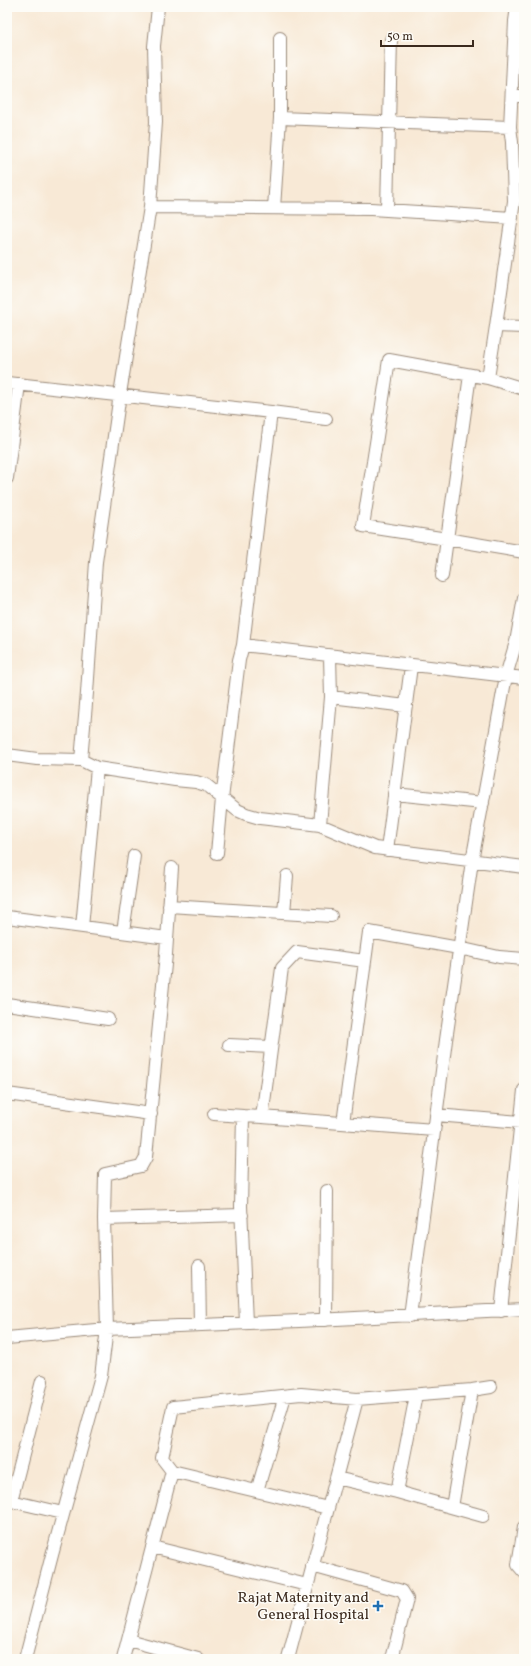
<svg xmlns="http://www.w3.org/2000/svg" width="531" height="1666" font-family="Vollkorn,serif">
	<style>
		.lines { fill: none; stroke-linecap: round; stroke-linejoin: round }
		.minor-casing { stroke: #9a8a7a; stroke-width: 14 }
		.minor { stroke: #fff; stroke-width: 12 }
		.poi-dot { fill: #1f6fb2; stroke: #fdfcf7; stroke-width: 1.5 }
		.labels { text-anchor: middle; stroke-width: 3; stroke-linejoin: round; paint-order: stroke }
		.poi-label { font-size: 15px; fill: #3b2a1e; stroke: #fdfcf7; text-anchor: end }
	</style>
	<rect width="100%" height="100%" fill="#fdfcf7"/>
	<filter id="ink" filterUnits="userSpaceOnUse"><feTurbulence type="fractalNoise" baseFrequency=".025" numOctaves="2"/><feDisplacementMap in="SourceGraphic" scale="8" xChannelSelector="R" yChannelSelector="G"/><feConvolveMatrix kernelMatrix="1 2 1 2 8 2 1 2 1" color-interpolation-filters="sRGB"/></filter>
	<filter id="wash" filterUnits="userSpaceOnUse"><feTurbulence type="fractalNoise" baseFrequency=".012" numOctaves="4" result="noise"/><feDisplacementMap in="SourceGraphic" scale="16" xChannelSelector="R" yChannelSelector="G"/><feGaussianBlur stdDeviation="0.9" result="paint"/><feColorMatrix in="noise" values="0 0 0 0 0 0 0 0 0 0 0 0 0 0 0 0 0 1.4 0 .05"/><feComposite in="paint" operator="in"/></filter>
	<g filter="url(#wash)">
		<rect width="100%" height="100%" fill="#f8e9d6"/>
	</g>
	<g filter="url(#ink)">
		<g class="lines">
			<g class="minor-casing">
				<path id="minor" d="M 517,7 L 515,21 L 510,127 L 512,142 L 514,201 L 496,326 L 524,327
					M 512,96 L 524,96
					M 280,118 L 510,127
					M 150,207 L 371,209 L 512,218
					M 274,208 L 280,118 L 280,38
					M 387,210 L 391,39
					M 496,326 L 488,378 L 524,389
					M 470,375 L 447,539 L 524,552
					M 7,383 L 271,412 L 243,645
					M 271,412 L 326,419
					M 7,478 L 19,384
					M 442,576 L 447,539 L 363,526 L 389,360 L 488,378
					M 331,697 L 406,706
					M 7,755 L 37,759 L 81,760 L 97,768 L 175,780 L 196,782 L 206,785 L 237,810 L 246,814 L 260,818 L 320,825 L 375,848 L 524,867
					M 81,760 L 87,693 L 96,562 L 120,394 L 150,207 L 156,122 L 154,46 L 158,7
					M 394,794 L 483,803
					M 320,825 L 331,697 L 330,656
					M 387,850 L 411,666
					M 217,853 L 222,799 L 239,660 L 243,645 L 524,678
					M 169,906 L 331,916
					M 284,913 L 287,876
					M 7,917 L 167,938
					M 82,927 L 97,768
					M 123,932 L 134,856
					M 365,961 L 297,952 L 282,968 L 262,1117 L 434,1130
					M 7,1004 L 108,1019
					M 229,1045 L 271,1047
					M 7,1094 L 151,1114
					M 214,1114 L 243,1116
					M 436,1115 L 520,1122
					M 343,1123 L 369,932 L 459,948 L 499,957 L 524,959
					M 104,1219 L 242,1215
					M 199,1266 L 200,1325
					M 501,1311 L 524,1090
					M 410,1316 L 446,1040 L 472,861 L 506,676 L 516,642 L 524,598
					M 326,1320 L 327,1191
					M 246,1323 L 241,1206 L 243,1116 L 262,1117
					M 7,1338 L 107,1329 L 299,1321 L 524,1309
					M 42,1381 L 11,1501 L 63,1513
					M 172,1471 L 162,1458 L 173,1407 L 301,1394 L 357,1399 L 472,1390 L 491,1387
					M 336,1478 L 397,1492 L 483,1516
					M 257,1491 L 285,1396
					M 397,1492 L 416,1395
					M 452,1507 L 472,1390
					M 524,1527 L 518,1565 L 524,1572
					M 152,1547 L 307,1585
					M 312,1566 L 402,1591 L 407,1599 L 392,1659
					M 128,1640 L 198,1659
					M 25,1659 L 52,1555 L 101,1376 L 107,1329 L 104,1219 L 105,1174 L 141,1166 L 146,1157 L 166,954 L 172,868
					M 123,1659 L 172,1471 L 328,1508
					M 288,1659 L 357,1399"/>
			</g>
			<use href="#minor" class="minor"/>
		</g>
	</g>
	<path class="poi-dot" d="M376 1600h4v4h4v4h-4v4h-4v-4h-4v-4h4z"/>
	<g class="labels">
		<g class="poi-label">
			<text x="369" y="1602">Rajat Maternity and<tspan x="369" dy="17">General Hospital</tspan></text>
		</g>
	</g>
	<rect width="531" height="1666" fill="none" stroke="#fdfcf7" stroke-width="24"/>
	<path d="M381 40v6h92v-6" fill="none" stroke="#3b2a1e" stroke-width="2"/>
	<text x="387" y="40" font-size="12" fill="#3b2a1e" stroke="#fdfcf7" stroke-width="3" paint-order="stroke">50 m</text>
</svg>
